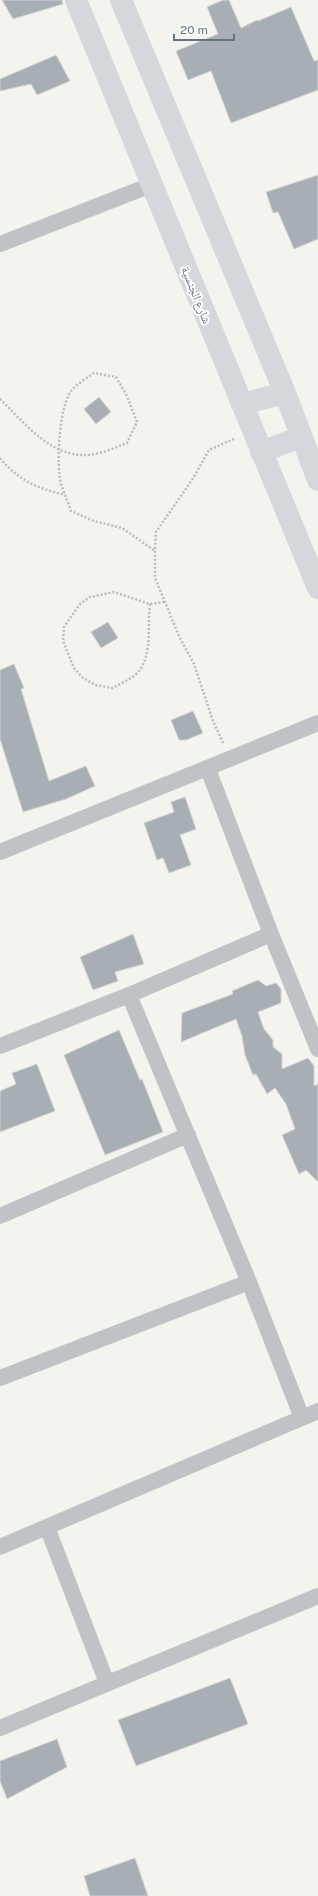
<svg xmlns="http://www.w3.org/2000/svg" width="318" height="1896" font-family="'Public Sans','Noto Naskh Arabic',sans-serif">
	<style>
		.building { fill: #a7aeb4; stroke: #d5d5d2 }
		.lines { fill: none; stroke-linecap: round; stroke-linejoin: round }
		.path { stroke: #b9bbbd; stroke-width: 2.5; stroke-dasharray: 2 2; stroke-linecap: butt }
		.street { stroke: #bfc3c6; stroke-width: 16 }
		.secondary { stroke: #d4d8dc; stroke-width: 22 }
		.labels { text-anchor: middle; stroke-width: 4; stroke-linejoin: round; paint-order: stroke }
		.street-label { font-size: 12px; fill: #637280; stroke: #fff }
	</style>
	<rect width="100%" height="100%" fill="#f4f4ef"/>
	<path class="building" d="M 2,0 L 62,0 L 63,4 L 13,19 Z
		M 223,0 L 229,0 L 241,28 L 257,20 L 258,21 L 291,7 L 314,61 L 318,60 L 318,90 L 231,123 L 211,71 L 188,80 L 176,51 L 218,34 L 207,7 Z
		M 56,55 L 70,81 L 37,95 L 31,84 L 0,91 L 0,79 Z
		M 318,175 L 318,239 L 294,249 L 278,212 L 273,213 L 266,192 Z
		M 99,397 L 111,412 L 96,424 L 84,409 Z
		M 108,622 L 118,638 L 101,648 L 91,632 Z
		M 14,664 L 24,688 L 21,689 L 49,781 L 86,766 L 95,786 L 66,799 L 23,812 L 0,739 L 0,670 Z
		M 193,711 L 203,733 L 186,740 L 179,740 L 171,720 Z
		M 185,797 L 196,829 L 180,835 L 191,865 L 169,873 L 163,858 L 157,860 L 144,823 L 174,812 L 171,802 Z
		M 133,934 L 144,964 L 115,972 L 118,981 L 93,990 L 80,957 Z
		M 258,980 L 266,986 L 276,983 L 281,989 L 281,1003 L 258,1012 L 264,1029 L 273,1040 L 273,1047 L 282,1054 L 282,1069 L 308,1058 L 314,1066 L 314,1086 L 318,1084 L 318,1182 L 306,1170 L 299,1174 L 282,1135 L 295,1129 L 286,1104 L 275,1088 L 267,1094 L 256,1074 L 253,1075 L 245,1055 L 242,1036 L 236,1019 L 181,1042 L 182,1013 L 233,994 L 232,991 Z
		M 119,1030 L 140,1080 L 142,1079 L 163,1132 L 105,1155 L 64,1055 Z
		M 37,1064 L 55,1111 L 0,1132 L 0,1091 L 16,1084 L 12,1073 Z
		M 230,1678 L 248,1724 L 136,1766 L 118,1720 Z
		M 57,1739 L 67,1767 L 7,1799 L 0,1781 L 0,1761 Z
		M 135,1858 L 148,1896 L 90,1896 L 84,1876 Z"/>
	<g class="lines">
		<path class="path" d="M 0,399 C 23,421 49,456 85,455 C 99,455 114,448 127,443 L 137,422 L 127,396 L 116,377 L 94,373 C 87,378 78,383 72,390 C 59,404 56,466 61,484 C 64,493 68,502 71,511 L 94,521 L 122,528 L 155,551
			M 0,458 C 19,481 37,488 65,495
			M 150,604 C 147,626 153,652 139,671 C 134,678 121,683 113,688 L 95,685 L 82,677 L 74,668 L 63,641 L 64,627 L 80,604 L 90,597 L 114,592 L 150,604 L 164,602
			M 223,743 L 213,721 L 194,664 L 179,636 L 155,578 L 155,551 L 156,532 L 194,477 L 209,450 L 234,439"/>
		<path class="street" d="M 0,244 L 151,185
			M 208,769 L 271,934 L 318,1049
			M 0,852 L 318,723
			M 129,995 L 249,1282 L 302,1418
			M 0,1046 L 129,995 L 271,934
			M 0,1216 L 188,1135
			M 0,1378 L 249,1282
			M 47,1527 L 107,1683
			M 0,1547 L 318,1411
			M 0,1728 L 318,1596"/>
		<path class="secondary" d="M 76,0 L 318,588
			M 121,0 L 285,393 L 318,480
			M 242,404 L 285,393
			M 261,452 L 301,437"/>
	</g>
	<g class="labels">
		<g class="street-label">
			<text transform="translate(196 295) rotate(68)" y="4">شارع الجنسية</text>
		</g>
	</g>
	<path d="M174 34v6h60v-6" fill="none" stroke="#637280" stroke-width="2"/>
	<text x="180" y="34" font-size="12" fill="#637280" stroke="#ffffff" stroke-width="3" paint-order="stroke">20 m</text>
</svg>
